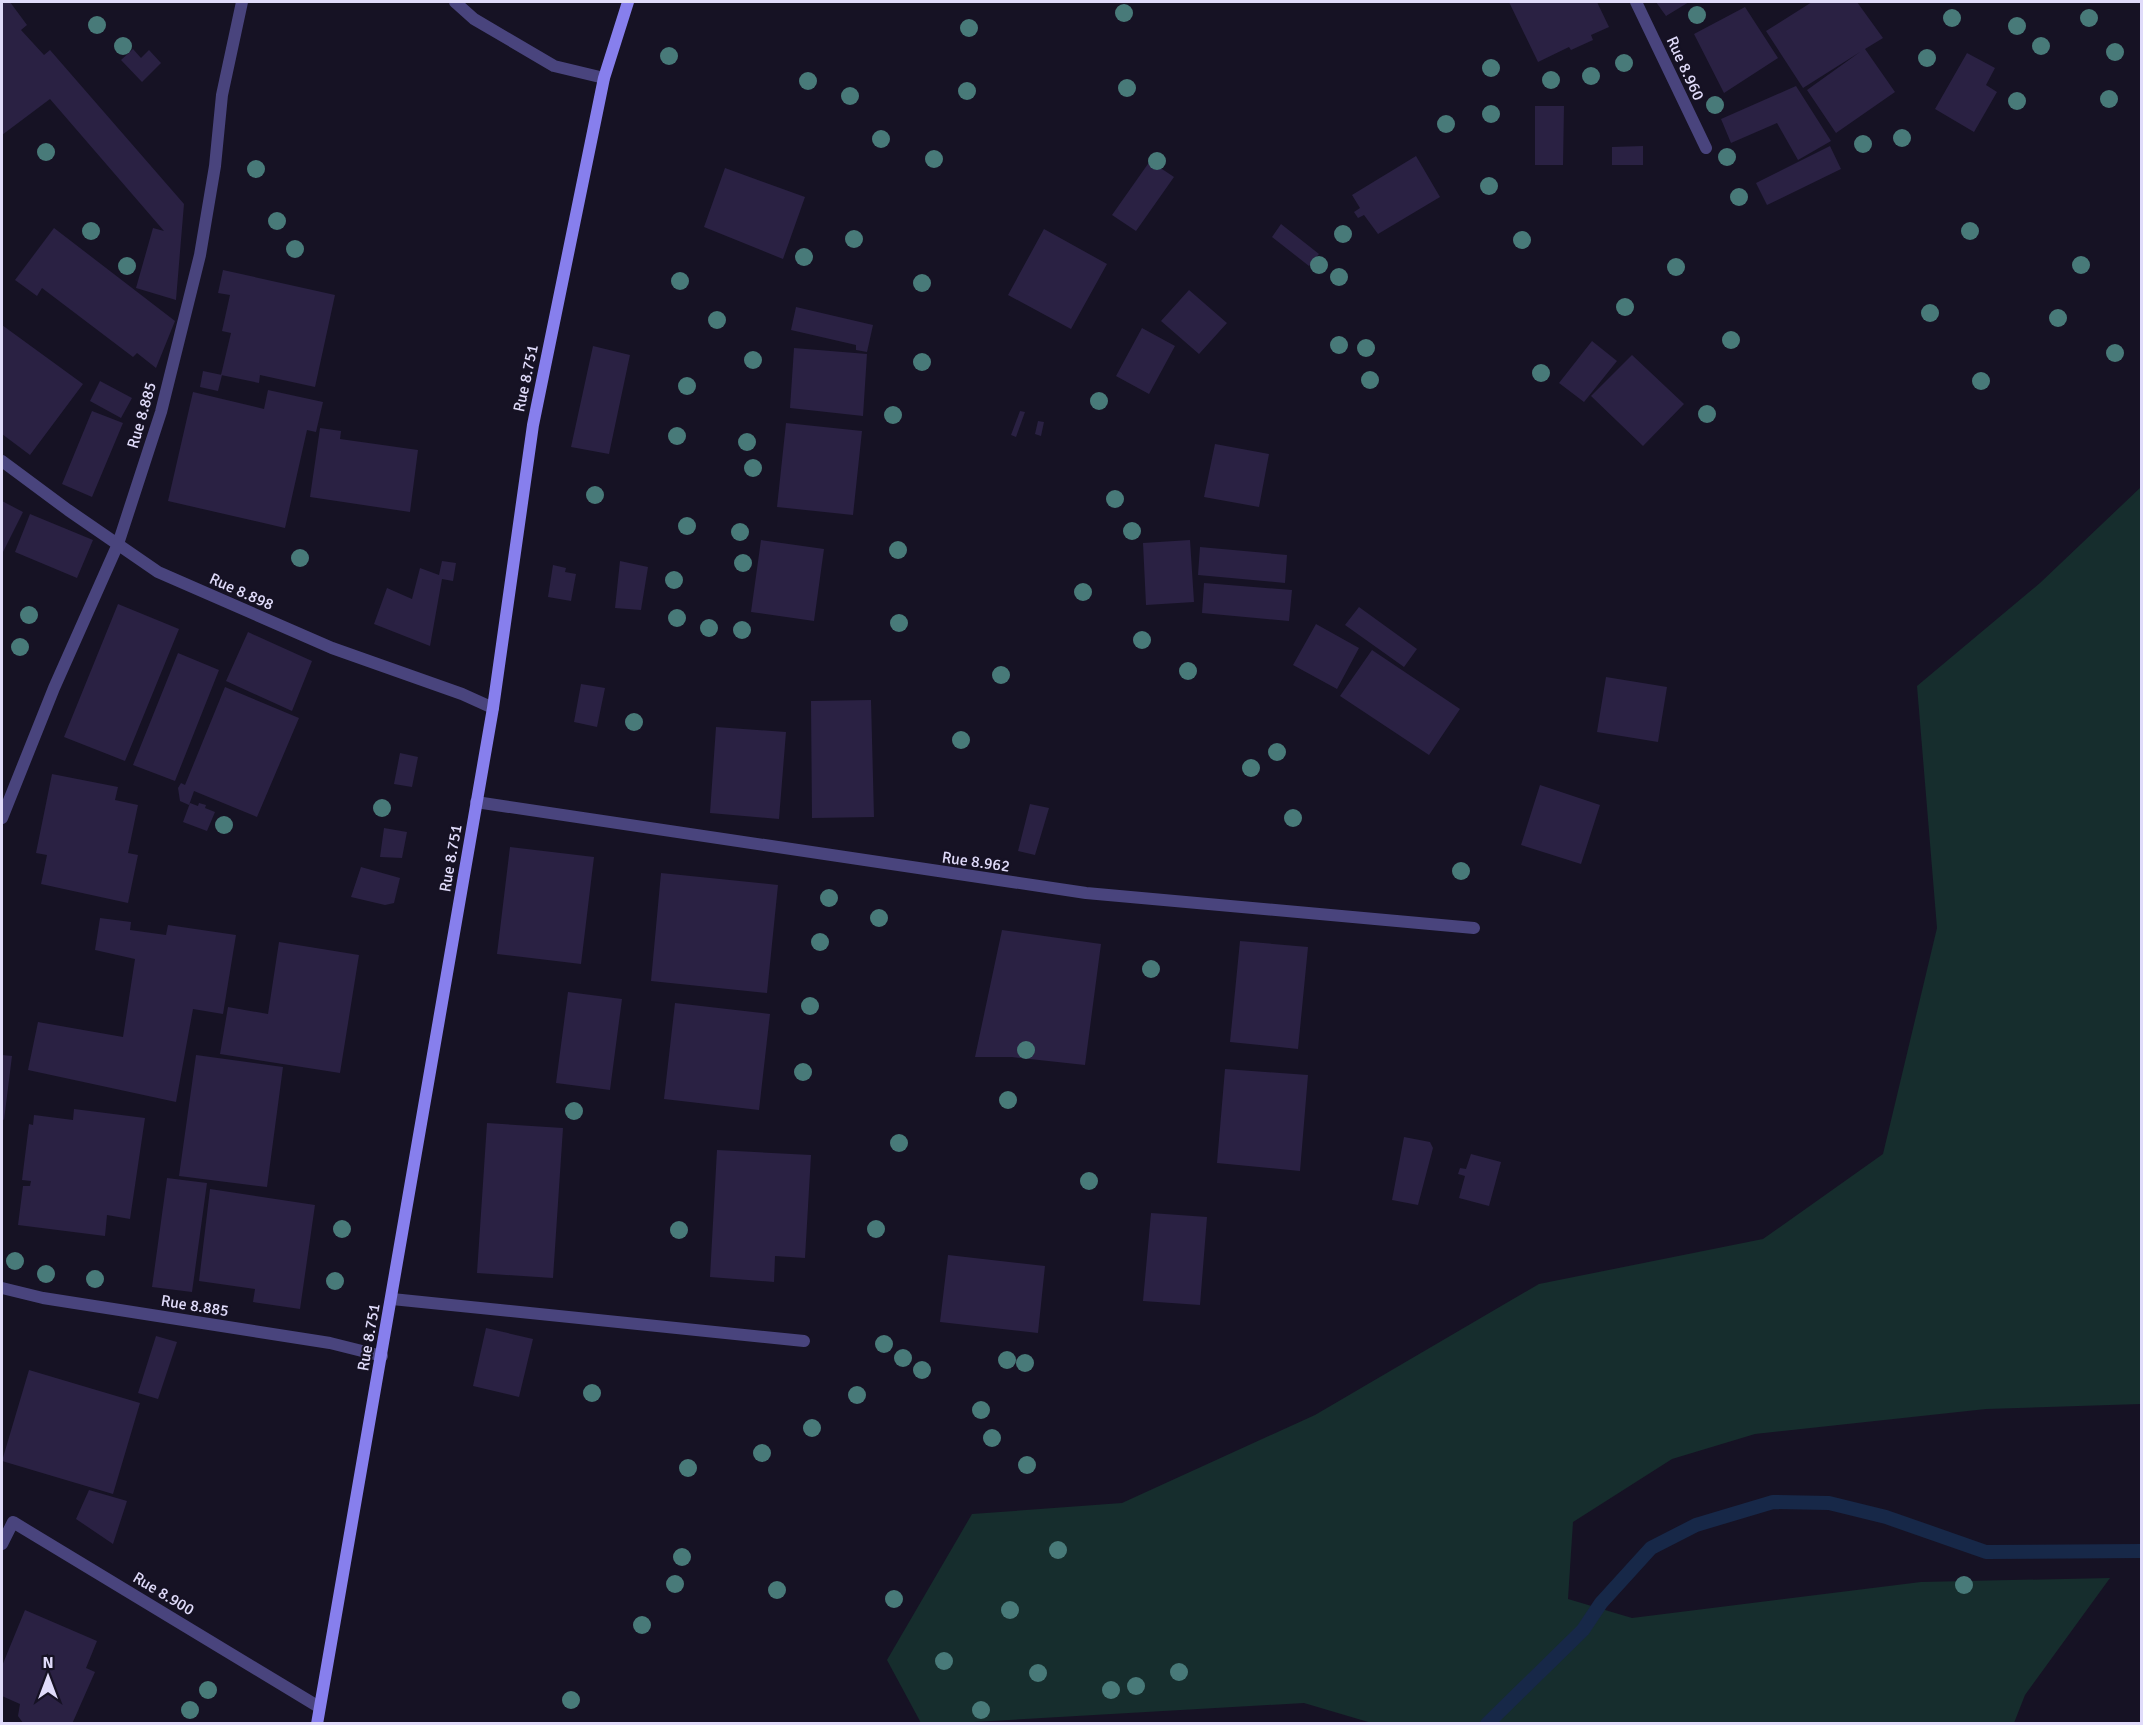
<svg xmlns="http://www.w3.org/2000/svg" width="2143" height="1725" font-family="Signika,sans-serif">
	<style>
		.green { fill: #162d2d }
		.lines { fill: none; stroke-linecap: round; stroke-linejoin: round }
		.stream { stroke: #172848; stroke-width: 14 }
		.building { fill: #2a2143 }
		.street { stroke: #49447d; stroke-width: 12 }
		.secondary { stroke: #877fed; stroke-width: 12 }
		.tree { fill: #487a79 }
		.labels { text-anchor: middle; stroke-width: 4.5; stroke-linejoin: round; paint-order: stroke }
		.street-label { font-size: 16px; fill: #e0dbfa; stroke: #161224 }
	</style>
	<rect width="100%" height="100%" fill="#161224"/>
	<path class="green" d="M 2141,487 L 2141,1404 L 1986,1409 L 1755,1434 L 1672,1459 L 1573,1522 L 1568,1599 L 1632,1618 L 1921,1582 L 2110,1578 L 2025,1695 L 2014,1723 L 1375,1724 L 1304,1703 L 956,1723 L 921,1723 L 887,1660 L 972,1514 L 1122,1503 L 1315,1415 L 1539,1284 L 1763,1239 L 1883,1154 L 1937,928 L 1917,686 L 2040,583 Z"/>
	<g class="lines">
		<path class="stream" d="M 1487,1724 L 1583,1630 L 1601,1603 L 1651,1548 L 1696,1525 L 1773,1502 L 1829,1503 L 1886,1517 L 1986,1552 L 2142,1551"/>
	</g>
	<path class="building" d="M 5,2 L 10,2 L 27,25 L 21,30 L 44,55 L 50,50 L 184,204 L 176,300 L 136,288 L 153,228 L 164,231 L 50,99 L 2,135 L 2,4 Z
		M 1509,2 L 1597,2 L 1609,27 L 1591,35 L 1593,40 L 1571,50 L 1569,47 L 1538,62 Z
		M 1656,2 L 1689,2 L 1666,16 Z
		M 1812,2 L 1857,2 L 1883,38 L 1865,49 L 1895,92 L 1836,133 L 1807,90 L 1860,52 L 1803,88 L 1766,31 Z
		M 1745,7 L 1778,58 L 1724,93 L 1694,34 Z
		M 133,49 L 141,58 L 149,50 L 161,63 L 142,82 L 121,60 Z
		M 1967,53 L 1995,68 L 1986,85 L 1997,92 L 1974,132 L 1935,109 Z
		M 1796,86 L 1831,141 L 1798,160 L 1777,123 L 1731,143 L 1721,119 Z
		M 1535,106 L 1564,106 L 1563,165 L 1535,165 Z
		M 1643,146 L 1643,165 L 1612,165 L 1612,147 Z
		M 1830,146 L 1841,169 L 1767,205 L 1756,183 Z
		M 1416,156 L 1440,197 L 1378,234 L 1364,215 L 1358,218 L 1354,212 L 1360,208 L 1352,195 Z
		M 1150,161 L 1174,177 L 1136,231 L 1112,215 Z
		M 725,168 L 805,197 L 783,259 L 704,227 Z
		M 1281,224 L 1319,254 L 1309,266 L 1272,237 Z
		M 54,228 L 175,321 L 156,368 L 137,353 L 133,357 L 42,288 L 37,296 L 15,280 Z
		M 1044,229 L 1107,264 L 1071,329 L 1008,295 Z
		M 223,270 L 335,295 L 315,387 L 260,375 L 259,383 L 221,375 L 231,333 L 222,331 L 230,295 L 218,293 Z
		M 1189,290 L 1227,323 L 1199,354 L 1161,321 Z
		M 796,307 L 873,325 L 867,352 L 856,350 L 856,345 L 791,330 Z
		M 2,325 L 83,384 L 30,455 L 2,434 Z
		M 1142,328 L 1175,346 L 1149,394 L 1116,376 Z
		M 1592,341 L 1617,361 L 1584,402 L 1559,383 Z
		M 593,346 L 630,355 L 609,454 L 571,447 Z
		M 794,348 L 867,354 L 863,416 L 790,408 Z
		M 1632,355 L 1684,404 L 1643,446 L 1591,396 Z
		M 203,371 L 222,375 L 218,391 L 200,387 Z
		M 100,381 L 132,398 L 121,418 L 90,401 Z
		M 268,390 L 323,402 L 316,432 L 307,430 L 285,528 L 168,501 L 193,392 L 264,409 Z
		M 92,411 L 123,423 L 92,497 L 62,484 Z
		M 1020,411 L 1025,412 L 1016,437 L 1011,435 Z
		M 1038,421 L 1044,422 L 1041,436 L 1035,434 Z
		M 786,423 L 862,431 L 853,515 L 777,507 Z
		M 320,428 L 341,431 L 340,439 L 418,450 L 410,512 L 310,497 Z
		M 1215,444 L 1269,454 L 1259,507 L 1204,497 Z
		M 2,501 L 23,512 L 2,554 Z
		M 30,514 L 93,540 L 77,578 L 15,552 Z
		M 761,540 L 824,549 L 814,621 L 751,612 Z
		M 1190,540 L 1194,602 L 1146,605 L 1143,543 Z
		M 1200,547 L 1287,555 L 1285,583 L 1198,575 Z
		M 442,561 L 456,563 L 453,581 L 442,579 L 430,646 L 374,624 L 387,588 L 412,599 L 420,568 L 439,575 Z
		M 620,561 L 648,567 L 641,610 L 615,608 Z
		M 553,565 L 566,568 L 565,572 L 576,574 L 571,601 L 548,597 Z
		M 1204,583 L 1292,590 L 1289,621 L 1202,613 Z
		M 118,604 L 179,629 L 125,761 L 64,737 Z
		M 1359,607 L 1417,649 L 1404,667 L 1345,625 Z
		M 1316,624 L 1359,648 L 1337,689 L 1293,665 Z
		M 248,632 L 312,661 L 292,711 L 226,681 Z
		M 1372,650 L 1460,709 L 1429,755 L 1340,696 Z
		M 178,653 L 219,670 L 175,781 L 133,765 Z
		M 1606,677 L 1667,687 L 1658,742 L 1597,732 Z
		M 581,684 L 605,688 L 597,727 L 574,722 Z
		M 225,687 L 299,718 L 257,817 L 194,791 L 189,805 L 180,801 L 178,788 L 181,783 L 185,785 Z
		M 871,700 L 874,817 L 812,818 L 811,701 Z
		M 716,727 L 786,732 L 779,819 L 710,813 Z
		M 400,753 L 418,757 L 412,787 L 394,784 Z
		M 52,774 L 118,787 L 115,800 L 138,805 L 128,853 L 138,855 L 128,903 L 41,884 L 47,855 L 36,853 Z
		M 1540,785 L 1600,805 L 1581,864 L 1521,845 Z
		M 190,803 L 198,806 L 199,803 L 206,805 L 205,808 L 215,812 L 207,831 L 183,822 Z
		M 1030,804 L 1049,808 L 1035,855 L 1018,851 Z
		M 384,828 L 407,832 L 402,858 L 380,857 Z
		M 510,847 L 594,857 L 581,964 L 497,954 Z
		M 361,867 L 400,878 L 394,903 L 385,905 L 351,897 Z
		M 661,873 L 778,885 L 767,993 L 651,981 Z
		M 100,918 L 131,922 L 130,930 L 166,935 L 168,925 L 236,935 L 223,1014 L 193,1009 L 176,1102 L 28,1070 L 38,1022 L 123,1037 L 135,959 L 95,950 Z
		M 1002,930 L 1101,944 L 1085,1065 L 1012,1057 L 975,1057 Z
		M 1240,941 L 1308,947 L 1298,1049 L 1230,1042 Z
		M 279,942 L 359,955 L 340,1073 L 220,1054 L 228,1007 L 268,1014 Z
		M 568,992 L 622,999 L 610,1090 L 556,1083 Z
		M 675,1003 L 770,1014 L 759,1110 L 664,1099 Z
		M 2,1055 L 12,1056 L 4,1120 L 2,1119 Z
		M 196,1055 L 283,1067 L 267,1187 L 179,1176 Z
		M 1225,1069 L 1308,1075 L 1300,1171 L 1217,1163 Z
		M 74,1109 L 145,1118 L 130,1219 L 107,1215 L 105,1236 L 18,1225 L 23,1186 L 30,1186 L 31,1181 L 22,1180 L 29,1124 L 33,1125 L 34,1115 L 73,1120 Z
		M 487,1123 L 563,1128 L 553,1278 L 477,1273 Z
		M 1404,1137 L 1430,1142 L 1433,1148 L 1418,1205 L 1392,1200 Z
		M 717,1150 L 811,1155 L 805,1258 L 775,1256 L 774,1282 L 710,1277 Z
		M 1471,1154 L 1501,1162 L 1489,1206 L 1459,1198 L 1465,1176 L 1458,1174 L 1460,1168 L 1466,1169 Z
		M 167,1178 L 207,1183 L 192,1292 L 152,1287 Z
		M 210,1189 L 315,1205 L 300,1309 L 253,1302 L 255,1289 L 199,1281 Z
		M 1151,1213 L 1207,1217 L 1200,1305 L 1143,1301 Z
		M 948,1255 L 1045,1266 L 1038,1333 L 940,1322 Z
		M 486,1328 L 533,1339 L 519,1397 L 473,1386 Z
		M 156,1336 L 177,1342 L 158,1399 L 138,1393 Z
		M 29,1370 L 140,1403 L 113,1494 L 2,1461 Z
		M 89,1490 L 127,1501 L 113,1544 L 76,1519 Z
		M 25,1610 L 97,1641 L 86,1668 L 95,1672 L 72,1724 L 23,1723 L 18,1716 L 20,1704 L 2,1696 L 2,1666 Z"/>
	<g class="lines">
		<path class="street" d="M 455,2 L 474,19 L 554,66 L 604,78
			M 1636,2 L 1706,148
			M 2,461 L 68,510 L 158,572 L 332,648 L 462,694 L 493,708
			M 476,802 L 1086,893 L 1474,928
			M 2,818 L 54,688 L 118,544 L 161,412 L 200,255 L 215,166 L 222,95 L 242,2
			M 2,1288 L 43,1298 L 330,1343 L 382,1356
			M 392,1299 L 804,1341
			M 2,1544 L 13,1522 L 319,1707"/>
		<path class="secondary" d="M 317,1724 L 493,708 L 533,425 L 604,78 L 628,2"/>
	</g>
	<g class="tree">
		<circle cx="1124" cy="13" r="9"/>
		<circle cx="1697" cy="15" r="9"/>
		<circle cx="1952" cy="18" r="9"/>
		<circle cx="2089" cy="18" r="9"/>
		<circle cx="97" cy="25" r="9"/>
		<circle cx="2017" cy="26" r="9"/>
		<circle cx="969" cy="28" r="9"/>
		<circle cx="123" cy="46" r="9"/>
		<circle cx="2041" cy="46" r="9"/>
		<circle cx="2115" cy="52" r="9"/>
		<circle cx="669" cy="56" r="9"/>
		<circle cx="1927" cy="58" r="9"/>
		<circle cx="1624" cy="63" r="9"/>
		<circle cx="1491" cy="68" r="9"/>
		<circle cx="1591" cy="76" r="9"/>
		<circle cx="1551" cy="80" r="9"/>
		<circle cx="808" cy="81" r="9"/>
		<circle cx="1127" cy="88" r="9"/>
		<circle cx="967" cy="91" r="9"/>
		<circle cx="850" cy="96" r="9"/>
		<circle cx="2109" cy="99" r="9"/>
		<circle cx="2017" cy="101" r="9"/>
		<circle cx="1715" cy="105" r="9"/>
		<circle cx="1491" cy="114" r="9"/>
		<circle cx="1446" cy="124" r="9"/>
		<circle cx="1902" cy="138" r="9"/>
		<circle cx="881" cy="139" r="9"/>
		<circle cx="1863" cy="144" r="9"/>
		<circle cx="46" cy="152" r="9"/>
		<circle cx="1727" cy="157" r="9"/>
		<circle cx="934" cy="159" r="9"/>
		<circle cx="1157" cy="161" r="9"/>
		<circle cx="256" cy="169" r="9"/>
		<circle cx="1489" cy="186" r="9"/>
		<circle cx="1739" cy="197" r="9"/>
		<circle cx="277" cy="221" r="9"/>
		<circle cx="91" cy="231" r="9"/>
		<circle cx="1970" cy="231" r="9"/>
		<circle cx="1343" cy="234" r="9"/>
		<circle cx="854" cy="239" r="9"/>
		<circle cx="1522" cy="240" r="9"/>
		<circle cx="295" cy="249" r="9"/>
		<circle cx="804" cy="257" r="9"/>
		<circle cx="1319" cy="265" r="9"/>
		<circle cx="2081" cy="265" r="9"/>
		<circle cx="127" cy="266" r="9"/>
		<circle cx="1676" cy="267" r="9"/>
		<circle cx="1339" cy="277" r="9"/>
		<circle cx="680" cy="281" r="9"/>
		<circle cx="922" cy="283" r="9"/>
		<circle cx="1625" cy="307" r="9"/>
		<circle cx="1930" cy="313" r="9"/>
		<circle cx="2058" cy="318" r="9"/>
		<circle cx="717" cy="320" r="9"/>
		<circle cx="1731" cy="340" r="9"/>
		<circle cx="1339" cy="345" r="9"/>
		<circle cx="1366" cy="348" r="9"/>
		<circle cx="2115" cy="353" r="9"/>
		<circle cx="753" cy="360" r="9"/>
		<circle cx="922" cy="362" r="9"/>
		<circle cx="1541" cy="373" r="9"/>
		<circle cx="1370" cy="380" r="9"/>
		<circle cx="1981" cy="381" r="9"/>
		<circle cx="687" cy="386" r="9"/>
		<circle cx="1099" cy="401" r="9"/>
		<circle cx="1707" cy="414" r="9"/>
		<circle cx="893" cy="415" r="9"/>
		<circle cx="677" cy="436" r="9"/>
		<circle cx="747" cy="442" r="9"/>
		<circle cx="753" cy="468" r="9"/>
		<circle cx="595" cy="495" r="9"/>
		<circle cx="1115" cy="499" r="9"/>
		<circle cx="687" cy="526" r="9"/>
		<circle cx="1132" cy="531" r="9"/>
		<circle cx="740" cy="532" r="9"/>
		<circle cx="898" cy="550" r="9"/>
		<circle cx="300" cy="558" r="9"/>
		<circle cx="743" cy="563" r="9"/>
		<circle cx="674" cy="580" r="9"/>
		<circle cx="1083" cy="592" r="9"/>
		<circle cx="29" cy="615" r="9"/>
		<circle cx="677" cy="618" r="9"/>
		<circle cx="899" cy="623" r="9"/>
		<circle cx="709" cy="628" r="9"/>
		<circle cx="742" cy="630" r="9"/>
		<circle cx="1142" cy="640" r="9"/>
		<circle cx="20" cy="647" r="9"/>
		<circle cx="1188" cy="671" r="9"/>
		<circle cx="1001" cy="675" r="9"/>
		<circle cx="634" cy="722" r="9"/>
		<circle cx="961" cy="740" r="9"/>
		<circle cx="1277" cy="752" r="9"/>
		<circle cx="1251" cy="768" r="9"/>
		<circle cx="382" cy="808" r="9"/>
		<circle cx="1293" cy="818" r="9"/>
		<circle cx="224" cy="825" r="9"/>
		<circle cx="1461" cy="871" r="9"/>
		<circle cx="829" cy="898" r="9"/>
		<circle cx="879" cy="918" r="9"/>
		<circle cx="820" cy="942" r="9"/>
		<circle cx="1151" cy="969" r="9"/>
		<circle cx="810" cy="1006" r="9"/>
		<circle cx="1026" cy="1050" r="9"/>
		<circle cx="803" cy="1072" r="9"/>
		<circle cx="1008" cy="1100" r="9"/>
		<circle cx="574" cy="1111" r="9"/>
		<circle cx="899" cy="1143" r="9"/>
		<circle cx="1089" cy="1181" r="9"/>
		<circle cx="342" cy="1229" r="9"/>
		<circle cx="876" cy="1229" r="9"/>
		<circle cx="679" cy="1230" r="9"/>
		<circle cx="15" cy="1261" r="9"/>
		<circle cx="46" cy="1274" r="9"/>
		<circle cx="95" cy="1279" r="9"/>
		<circle cx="335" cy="1281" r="9"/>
		<circle cx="884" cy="1344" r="9"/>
		<circle cx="903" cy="1358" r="9"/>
		<circle cx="1007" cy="1360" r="9"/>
		<circle cx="1025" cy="1363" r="9"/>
		<circle cx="922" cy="1370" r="9"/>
		<circle cx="592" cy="1393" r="9"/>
		<circle cx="857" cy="1395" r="9"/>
		<circle cx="981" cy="1410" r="9"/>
		<circle cx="812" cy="1428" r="9"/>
		<circle cx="992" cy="1438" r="9"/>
		<circle cx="762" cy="1453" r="9"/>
		<circle cx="1027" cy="1465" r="9"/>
		<circle cx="688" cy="1468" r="9"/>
		<circle cx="1058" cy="1550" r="9"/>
		<circle cx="682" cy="1557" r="9"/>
		<circle cx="675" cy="1584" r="9"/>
		<circle cx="1964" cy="1585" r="9"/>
		<circle cx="777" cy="1590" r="9"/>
		<circle cx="894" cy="1599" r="9"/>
		<circle cx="1010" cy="1610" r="9"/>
		<circle cx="642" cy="1625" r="9"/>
		<circle cx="944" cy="1661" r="9"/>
		<circle cx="1179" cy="1672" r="9"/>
		<circle cx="1038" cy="1673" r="9"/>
		<circle cx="1136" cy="1686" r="9"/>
		<circle cx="208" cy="1690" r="9"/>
		<circle cx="1111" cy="1690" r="9"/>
		<circle cx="571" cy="1700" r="9"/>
		<circle cx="190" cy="1710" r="9"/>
		<circle cx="981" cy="1710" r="9"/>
	</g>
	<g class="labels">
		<g class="street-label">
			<text transform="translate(1686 68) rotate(65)" y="6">Rue 8.960</text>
			<text transform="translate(525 378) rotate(-78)" y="6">Rue 8.751</text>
			<text transform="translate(141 415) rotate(-74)" y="6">Rue 8.885</text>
			<text transform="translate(242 591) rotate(24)" y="6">Rue 8.898</text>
			<text transform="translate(450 858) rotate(-80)" y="6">Rue 8.751</text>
			<text transform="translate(976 861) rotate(8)" y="6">Rue 8.962</text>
			<text transform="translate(195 1305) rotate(9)" y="6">Rue 8.885</text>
			<text transform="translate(368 1337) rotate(-80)" y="6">Rue 8.751</text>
			<text transform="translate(164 1593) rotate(31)" y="6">Rue 8.900</text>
		</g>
	</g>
	<rect width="2143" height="1725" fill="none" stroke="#e0dbfa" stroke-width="6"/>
	<g transform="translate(48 1677)" stroke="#161224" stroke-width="4.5" paint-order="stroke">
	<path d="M0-4.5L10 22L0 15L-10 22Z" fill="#e0dbfa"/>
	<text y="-9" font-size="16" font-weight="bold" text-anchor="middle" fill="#e0dbfa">N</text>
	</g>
</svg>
